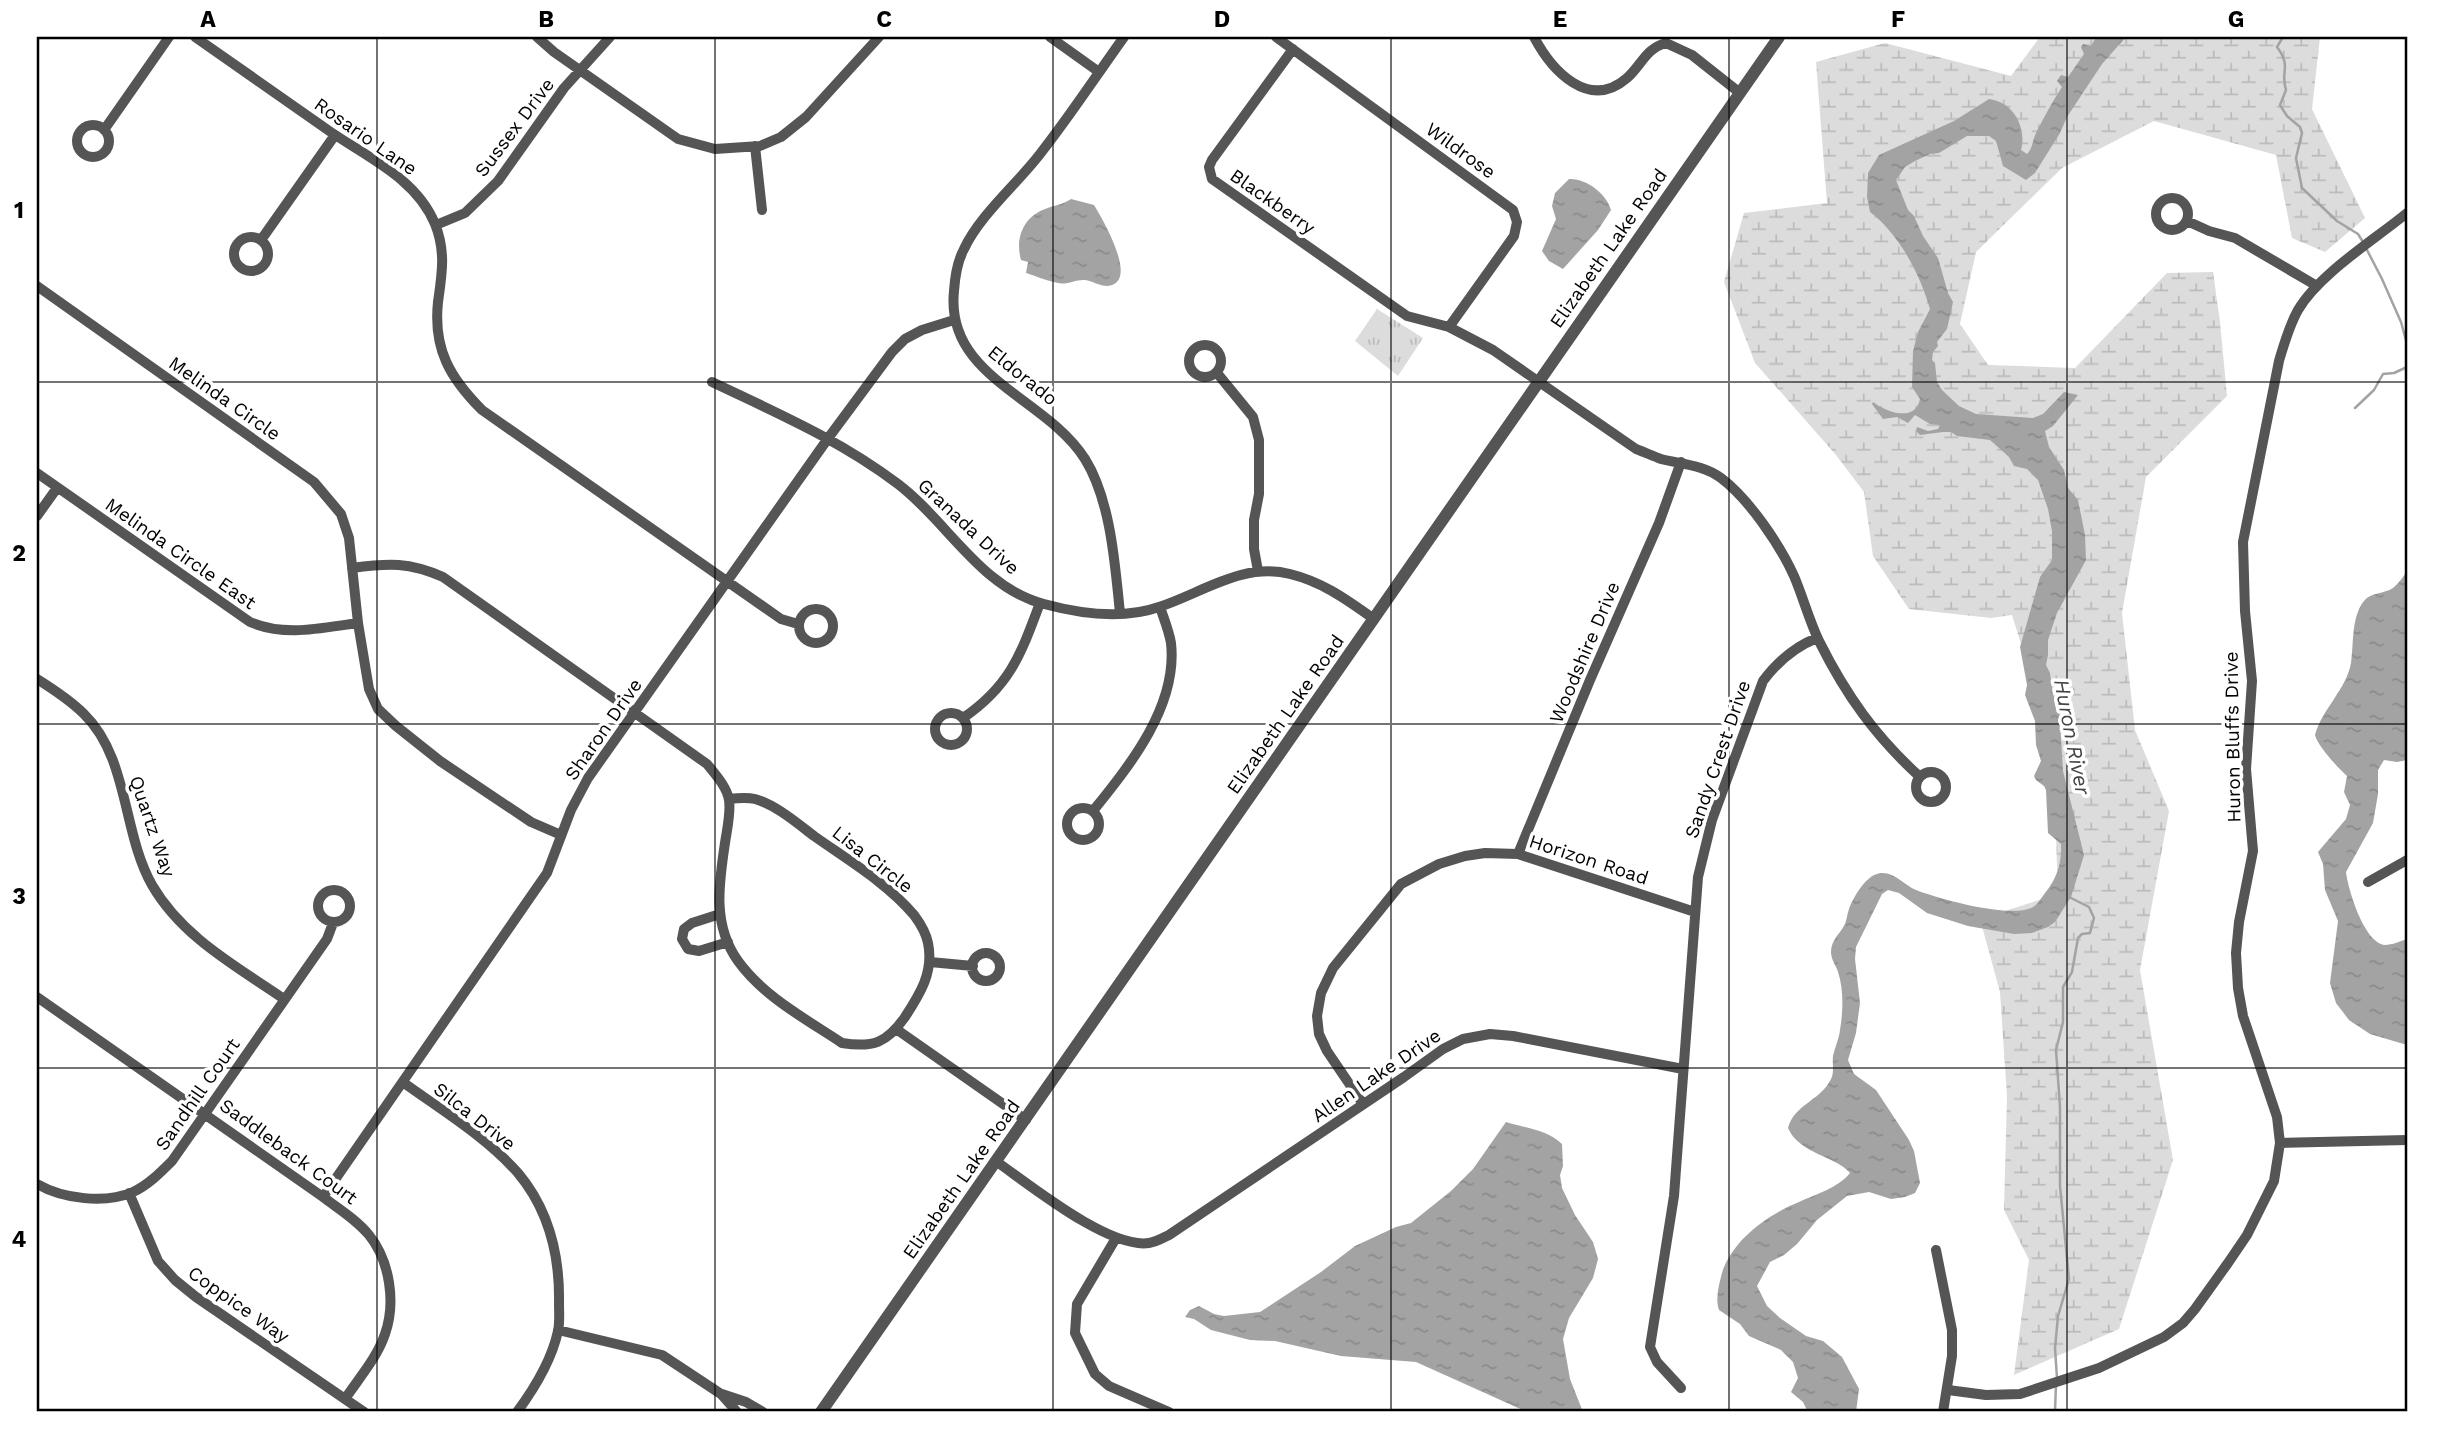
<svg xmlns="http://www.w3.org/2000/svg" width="2444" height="1449" font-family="'Work Sans',sans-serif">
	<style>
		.grass { fill: url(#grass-tufts) }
		.wetland { fill: url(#wetland-marsh) }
		.water { fill: url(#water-ripples) }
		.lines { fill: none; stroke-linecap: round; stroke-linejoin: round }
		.stream { stroke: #a3a3a3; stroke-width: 2.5 }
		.minor { stroke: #555; stroke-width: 10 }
		.tertiary { stroke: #555; stroke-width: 12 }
		.grid { fill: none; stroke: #000; stroke-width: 2; stroke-opacity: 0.55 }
		.labels { text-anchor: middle; stroke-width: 7; stroke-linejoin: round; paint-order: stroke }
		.street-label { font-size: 19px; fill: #000; stroke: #fff }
		.water-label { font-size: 21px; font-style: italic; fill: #444; stroke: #fff }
		.neatline { fill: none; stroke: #000; stroke-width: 2.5 }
		.grid-label { font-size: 23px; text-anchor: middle; font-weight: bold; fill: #000 }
	</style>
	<defs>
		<pattern id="grass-tufts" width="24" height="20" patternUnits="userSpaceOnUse" patternTransform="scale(1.75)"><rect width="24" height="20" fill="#dcdcdc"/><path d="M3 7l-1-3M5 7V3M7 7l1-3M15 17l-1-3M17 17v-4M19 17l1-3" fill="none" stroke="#bbb"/></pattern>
		<pattern id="wetland-marsh" width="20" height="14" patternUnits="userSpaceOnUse" patternTransform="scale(1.75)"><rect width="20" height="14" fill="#dcdcdc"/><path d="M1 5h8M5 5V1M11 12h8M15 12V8" fill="none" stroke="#bbb"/></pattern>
		<pattern id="water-ripples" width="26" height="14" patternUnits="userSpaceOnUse" patternTransform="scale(1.75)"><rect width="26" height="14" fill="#a3a3a3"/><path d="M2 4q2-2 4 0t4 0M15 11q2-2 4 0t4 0" fill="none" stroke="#8b8b8b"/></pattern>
	</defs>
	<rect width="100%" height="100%" fill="#fff"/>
	<path class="grass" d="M 1377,309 L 1423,338 L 1398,376 L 1355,341 Z"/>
	<path class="wetland" d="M 2040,37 L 2320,37 L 2312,109 L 2365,218 L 2325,252 L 2292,238 L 2276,155 L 2154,121 L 2062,168 L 1976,252 L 1960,324 L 1988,365 L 2075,368 L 2167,273 L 2213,272 L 2220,322 L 2227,396 L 2146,477 L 2122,613 L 2135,730 L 2169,811 L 2140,970 L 2173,1160 L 2119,1329 L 2014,1375 L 2029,1260 L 2004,1210 L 2007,1096 L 2000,992 L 1980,919 L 2058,894 L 2053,746 L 2012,615 L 1991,618 L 1909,609 L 1873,556 L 1864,492 L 1836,455 L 1755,363 L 1724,282 L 1744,213 L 1827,203 L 1816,62 L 1885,43 L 2011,76 Z"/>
	<path class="water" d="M 2096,37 L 2126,37 L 2102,64 L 2067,117 L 2060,133 L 2035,173 L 2026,180 L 2003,166 L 1996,141 L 1989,136 L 1967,136 L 1939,153 L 1930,154 L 1915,161 L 1905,167 L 1896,180 L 1908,210 L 1914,216 L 1923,236 L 1938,258 L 1948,293 L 1953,302 L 1947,329 L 1937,342 L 1938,346 L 1933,352 L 1932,360 L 1935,363 L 1937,382 L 1942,390 L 1959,406 L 1976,414 L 2033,418 L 2043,414 L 2064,392 L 2078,395 L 2053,426 L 2045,431 L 2049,447 L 2064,470 L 2068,488 L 2078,500 L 2085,535 L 2086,560 L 2057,613 L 2048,640 L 2048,655 L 2046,665 L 2050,673 L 2053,695 L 2059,706 L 2063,771 L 2084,855 L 2071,897 L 2055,922 L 2048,927 L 2032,933 L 2014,934 L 1968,926 L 1927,913 L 1899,893 L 1888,890 L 1882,894 L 1856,947 L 1855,959 L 1860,1003 L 1856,1033 L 1848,1060 L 1854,1074 L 1876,1090 L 1909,1140 L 1914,1151 L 1920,1183 L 1915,1193 L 1905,1197 L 1891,1199 L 1869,1192 L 1847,1196 L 1817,1220 L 1797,1244 L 1784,1255 L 1770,1262 L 1757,1286 L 1767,1306 L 1780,1318 L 1806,1336 L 1823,1341 L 1842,1357 L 1859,1389 L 1856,1412 L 1808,1412 L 1803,1402 L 1791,1392 L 1798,1378 L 1793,1362 L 1781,1350 L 1749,1336 L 1740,1324 L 1719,1310 C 1715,1298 1719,1285 1722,1273 C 1732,1240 1769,1214 1799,1202 C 1816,1194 1838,1188 1850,1173 C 1836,1156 1799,1154 1788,1128 C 1794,1105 1819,1101 1830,1081 C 1835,1073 1832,1065 1833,1056 C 1835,1047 1839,1039 1840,1030 C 1843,1012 1844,990 1838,972 C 1836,965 1831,960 1831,952 C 1831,940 1840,934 1845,924 C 1847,919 1847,914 1849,909 C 1853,898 1863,881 1874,875 C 1891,867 1902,884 1916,890 C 1939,899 2008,918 2031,908 C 2037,906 2041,898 2045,893 C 2057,878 2062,863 2061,844 L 2048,833 L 2046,790 L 2044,786 L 2036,780 L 2034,776 L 2041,761 L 2036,745 L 2035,721 L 2025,695 L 2027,685 L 2020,647 L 2040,577 L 2052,560 L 2052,531 L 2048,509 L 2038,480 L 2027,469 L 2014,466 L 2009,457 L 1990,440 L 1957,436 L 1951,432 L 1943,432 L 1920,435 L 1916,431 L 1917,427 L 1928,431 L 1938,429 L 1940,425 L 1930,424 L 1915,415 L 1908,423 L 1897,417 L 1883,419 L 1872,404 L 1873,402 C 1886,412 1915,423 1920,399 L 1912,387 L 1913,351 L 1918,332 L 1930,309 C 1920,274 1899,234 1870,212 L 1867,197 L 1868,173 L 1879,155 L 1954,121 L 1989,99 C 2014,102 2027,128 2021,150 L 2027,154 C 2033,148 2032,141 2036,133 C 2044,117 2052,102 2062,87 L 2057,81 L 2061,75 L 2068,77 L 2084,54 L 2081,47 L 2083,44 L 2091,46 Z
		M 1569,179 C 1586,178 1607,194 1611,210 L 1598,230 L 1563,269 L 1549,261 L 1542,251 L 1556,219 L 1552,206 L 1555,193 Z
		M 1071,199 L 1094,205 C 1102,218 1141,284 1107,286 C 1100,286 1092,281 1085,280 C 1076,279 1068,285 1058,283 C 1047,281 1036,276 1026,273 L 1028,262 L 1021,260 C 1015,239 1023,217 1045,209 C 1055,205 1062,205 1071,199 Z
		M 2407,571 L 2407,760 L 2397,762 L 2384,760 L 2378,770 L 2378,794 L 2373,823 L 2346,872 C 2348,889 2364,943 2385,945 C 2392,945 2401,941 2407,939 L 2407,1045 L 2370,1034 L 2349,1020 L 2336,1003 L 2330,983 L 2338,921 L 2325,890 L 2323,864 L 2318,852 L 2346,819 L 2350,805 L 2344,792 L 2347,776 C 2338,768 2317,745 2315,735 C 2322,709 2346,690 2351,663 C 2354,643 2351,617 2364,601 C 2371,592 2384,594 2393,588 C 2399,583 2403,577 2407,571 Z
		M 1506,1122 C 1525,1128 1547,1129 1562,1144 L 1563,1166 L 1560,1175 L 1562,1188 L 1575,1215 L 1593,1242 L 1598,1259 L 1593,1278 L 1569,1318 L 1563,1339 L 1570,1379 L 1583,1412 L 1527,1412 L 1416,1362 L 1341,1356 L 1275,1341 L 1250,1340 L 1211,1330 L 1194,1319 L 1185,1317 L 1190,1310 L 1199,1306 L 1214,1314 L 1224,1316 L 1260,1312 L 1321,1272 L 1355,1246 L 1396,1227 L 1411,1223 L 1451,1191 L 1473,1169 Z"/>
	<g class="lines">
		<path class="stream" d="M 2283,37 L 2277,47 C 2292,67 2280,71 2286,90 L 2280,105 L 2287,116 L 2300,127 L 2302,133 L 2296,158 L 2302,188 L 2337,221 L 2358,234 L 2363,242
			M 2366,248 L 2382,279 L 2401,322 L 2407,344
			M 2355,408 L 2374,390 L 2383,374 L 2394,373 L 2407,367
			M 2057,1378 L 2055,1348 L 2058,1316 L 2069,1279 L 2060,1186 L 2060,1107 L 2056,1050 L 2063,1022 L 2063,987 L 2072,972 L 2078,938 L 2082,934 L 2090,933 L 2094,918 L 2089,907 L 2069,897
			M 2055,1412 L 2056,1384"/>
		<path class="minor" d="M 195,37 C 238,67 282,98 325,128 C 364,156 416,177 435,224 C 446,251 442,274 438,302 C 433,349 450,378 482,410 L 781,619 L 798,624
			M 537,37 L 554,52 L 678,139 L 715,149 L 760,146 L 781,137 L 806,117 L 879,37
			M 1050,37 L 1099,72
			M 1276,37 L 1513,210 L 1517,222 L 1514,236 L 1449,327
			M 1534,37 C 1552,71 1589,111 1627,78 C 1641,66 1646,48 1666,43 L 1692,55 L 1740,93
			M 1293,49 L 1212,160 L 1209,167 L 1212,179 L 1407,316 L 1449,327 L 1493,350 L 1636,449 C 1644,452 1653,456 1661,459 C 1681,464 1704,465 1721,478 C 1749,499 1780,545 1794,576 C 1803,597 1809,620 1819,641 C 1846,695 1875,736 1920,777
			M77 141a16 16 0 1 1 32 0a16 16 0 1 1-32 0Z
			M 104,130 L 169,37
			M 755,146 L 762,210
			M2156 214a16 16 0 1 1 32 0a16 16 0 1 1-32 0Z
			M 2187,221 L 2209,231 L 2235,238 L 2317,286
			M 436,225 L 465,213 L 498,181 L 564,88 L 610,37
			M234 254a17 17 0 1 1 34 0a17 17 0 1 1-34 0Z
			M 261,240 L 335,135
			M 37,286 L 314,482 L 341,514 L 349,538 L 358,623 L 369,689 L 378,709 L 396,726 L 440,761 L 531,822 L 561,835
			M1189 361a16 16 0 1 1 32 0a16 16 0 1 1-32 0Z
			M 1217,373 L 1253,417 L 1259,440 L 1259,494 L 1254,520 L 1254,549 L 1258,571
			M 712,382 C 777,413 840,440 898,484 C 947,521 981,588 1044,604 C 1081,614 1122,620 1159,607 C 1202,593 1243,562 1290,574 C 1323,582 1347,600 1374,619
			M 37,473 L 250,622 C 285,637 321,628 358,623
			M 37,516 L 57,488
			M 352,568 C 389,563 409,562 443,577 L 707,764 C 715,774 727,787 729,800 C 731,813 727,829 725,843 C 719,883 712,925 738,961 C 764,997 806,1019 842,1043 C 873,1048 887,1043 905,1017 C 920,994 934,972 928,943 C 926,933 920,923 914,915 C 887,883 848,860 814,836 C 797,823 776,805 755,799 C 747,797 737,798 729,799
			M799 626a17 17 0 1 1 34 0a17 17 0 1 1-34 0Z
			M 1120,613 C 1115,565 1111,501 1085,459 C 1046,397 945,377 954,291 C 955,276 957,262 964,249 C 980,215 1017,184 1040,154 C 1070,116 1096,76 1124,37
			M 37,679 C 53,689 70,700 84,714 C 129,758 122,832 152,885 C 182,937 236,966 284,999
			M935 729a16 16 0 1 1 32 0a16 16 0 1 1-32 0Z
			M 963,718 C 1010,686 1021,654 1040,603
			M1916 787a15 15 0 1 1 30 0a15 15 0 1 1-30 0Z
			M1067 824a16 16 0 1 1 32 0a16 16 0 1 1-32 0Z
			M 1093,811 C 1130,765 1178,706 1171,643 C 1169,631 1164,619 1160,607
			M 1518,854 L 1590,680 L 1659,523 L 1681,462
			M 2368,882 L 2407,860
			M318 906a16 16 0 1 1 32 0a16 16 0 1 1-32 0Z
			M 720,914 L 692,923 L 684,929 L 682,939 L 688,949 L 699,951 L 728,942
			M972 967a14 14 0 1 1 28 0a14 14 0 1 1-28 0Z
			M 930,962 L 973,966
			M 37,997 L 323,1197 C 339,1209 357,1220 369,1235 C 390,1261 396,1303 385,1334 C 377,1358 359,1378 345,1399
			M 896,1029 L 1026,1120
			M 404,1083 C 443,1111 486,1137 518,1173 C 549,1210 560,1257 559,1304 C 559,1312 560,1322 558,1331 C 552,1359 534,1389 517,1412
			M 1363,1104 L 1327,1051 L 1319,1034 L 1317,1016 L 1321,993 L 1333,968 L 1401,884 L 1439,864 L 1465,856 L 1485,853 L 1518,854 L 1695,912
			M 2280,1143 L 2407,1140
			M 997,1162 C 1030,1185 1109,1249 1149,1243 C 1156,1242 1163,1238 1169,1235 L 1404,1077 L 1443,1049 L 1463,1039 L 1490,1034 L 1513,1036 L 1683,1069
			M 37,1184 C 63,1199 105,1204 133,1192 C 148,1185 160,1173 172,1161 L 327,939 L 333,923
			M 129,1193 L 158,1261 L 175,1280 L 196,1297 L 364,1412
			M 323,1197 L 547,873 L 571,810 L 588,778 L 829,437 L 892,352 L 905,339 L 922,330 L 954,320
			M 1116,1238 L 1077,1304 L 1075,1333 L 1095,1374 L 1109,1386 L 1169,1412
			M 1936,1250 L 1952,1330 L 1952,1356 L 1943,1412
			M 558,1330 L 662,1355 L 721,1394 L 737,1412
			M 1681,1388 L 1657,1362 L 1650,1347 L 1674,1196 L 1698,877 L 1712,820 L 1763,681 C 1778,661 1794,647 1817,638
			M 1948,1390 L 1986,1395 L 2020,1394 L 2099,1368 L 2164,1337 L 2183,1323 L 2195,1309 L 2228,1263 L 2247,1235 L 2274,1181 L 2280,1143 L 2277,1117 L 2243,1016 L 2238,988 L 2236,953 L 2239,922 L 2253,851 L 2246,769 L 2252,681 L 2245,611 L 2243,542 L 2279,361 C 2284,344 2289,326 2298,310 C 2319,274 2374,240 2407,213
			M 722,1394 L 746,1402 L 763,1412"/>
		<path class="tertiary" d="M 821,1412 L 1779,37"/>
	</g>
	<path class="grid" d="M 377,37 L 377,1412M 715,37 L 715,1412M 1053,37 L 1053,1412M 1391,37 L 1391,1412M 1729,37 L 1729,1412M 2067,37 L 2067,1412M 37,382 L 2407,382M 37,724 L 2407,724M 37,1068 L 2407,1068"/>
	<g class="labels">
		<g class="street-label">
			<text transform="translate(514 127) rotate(-53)" y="7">Sussex Drive</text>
			<text transform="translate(366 136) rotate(35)" y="7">Rosario Lane</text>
			<text transform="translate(1461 150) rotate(36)" y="7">Wildrose</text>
			<text transform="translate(1273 201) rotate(35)" y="7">Blackberry</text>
			<text transform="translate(1608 248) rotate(-55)" y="7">Elizabeth Lake Road</text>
			<text transform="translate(1023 375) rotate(39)" y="7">Eldorado</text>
			<text transform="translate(225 398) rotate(35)" y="7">Melinda Circle</text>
			<text transform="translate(969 526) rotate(43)" y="7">Granada Drive</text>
			<text transform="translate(181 553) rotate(35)" y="7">Melinda Circle East</text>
			<text transform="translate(1584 652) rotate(-67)" y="7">Woodshire Drive</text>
			<text transform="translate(1285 714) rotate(-55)" y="7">Elizabeth Lake Road</text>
			<text transform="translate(603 729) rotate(-55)" y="7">Sharon Drive</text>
			<text transform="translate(2232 737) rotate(-91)" y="7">Huron Bluffs Drive</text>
			<text transform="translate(1717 759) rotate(-71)" y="7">Sandy Crest Drive</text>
			<text transform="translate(153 826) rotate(71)" y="7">Quartz Way</text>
			<text transform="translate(873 859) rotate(38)" y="7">Lisa Circle</text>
			<text transform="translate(1589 859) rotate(18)" y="7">Horizon Road</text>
			<text transform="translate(1376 1075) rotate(-34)" y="7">Allen Lake Drive</text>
			<text transform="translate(197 1094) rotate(-55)" y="7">Sandhill Court</text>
			<text transform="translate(475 1116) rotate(38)" y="7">Silca Drive</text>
			<text transform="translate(289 1151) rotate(36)" y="7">Saddleback Court</text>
			<text transform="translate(961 1179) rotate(-55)" y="7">Elizabeth Lake Road</text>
			<text transform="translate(239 1304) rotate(35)" y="7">Coppice Way</text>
		</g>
		<g class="water-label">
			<text transform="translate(2072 737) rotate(79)" y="7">Huron River</text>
		</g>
	</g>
	<rect width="2444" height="1449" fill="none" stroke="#ffffff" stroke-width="77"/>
	<rect x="38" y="38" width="2368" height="1372" class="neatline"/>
	<g class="grid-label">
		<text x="208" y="27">A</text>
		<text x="546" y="27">B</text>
		<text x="884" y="27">C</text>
		<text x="1222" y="27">D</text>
		<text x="1560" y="27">E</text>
		<text x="1898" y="27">F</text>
		<text x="2236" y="27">G</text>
		<text x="19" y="218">1</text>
		<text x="19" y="561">2</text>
		<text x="19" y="904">3</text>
		<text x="19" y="1247">4</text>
	</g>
</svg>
